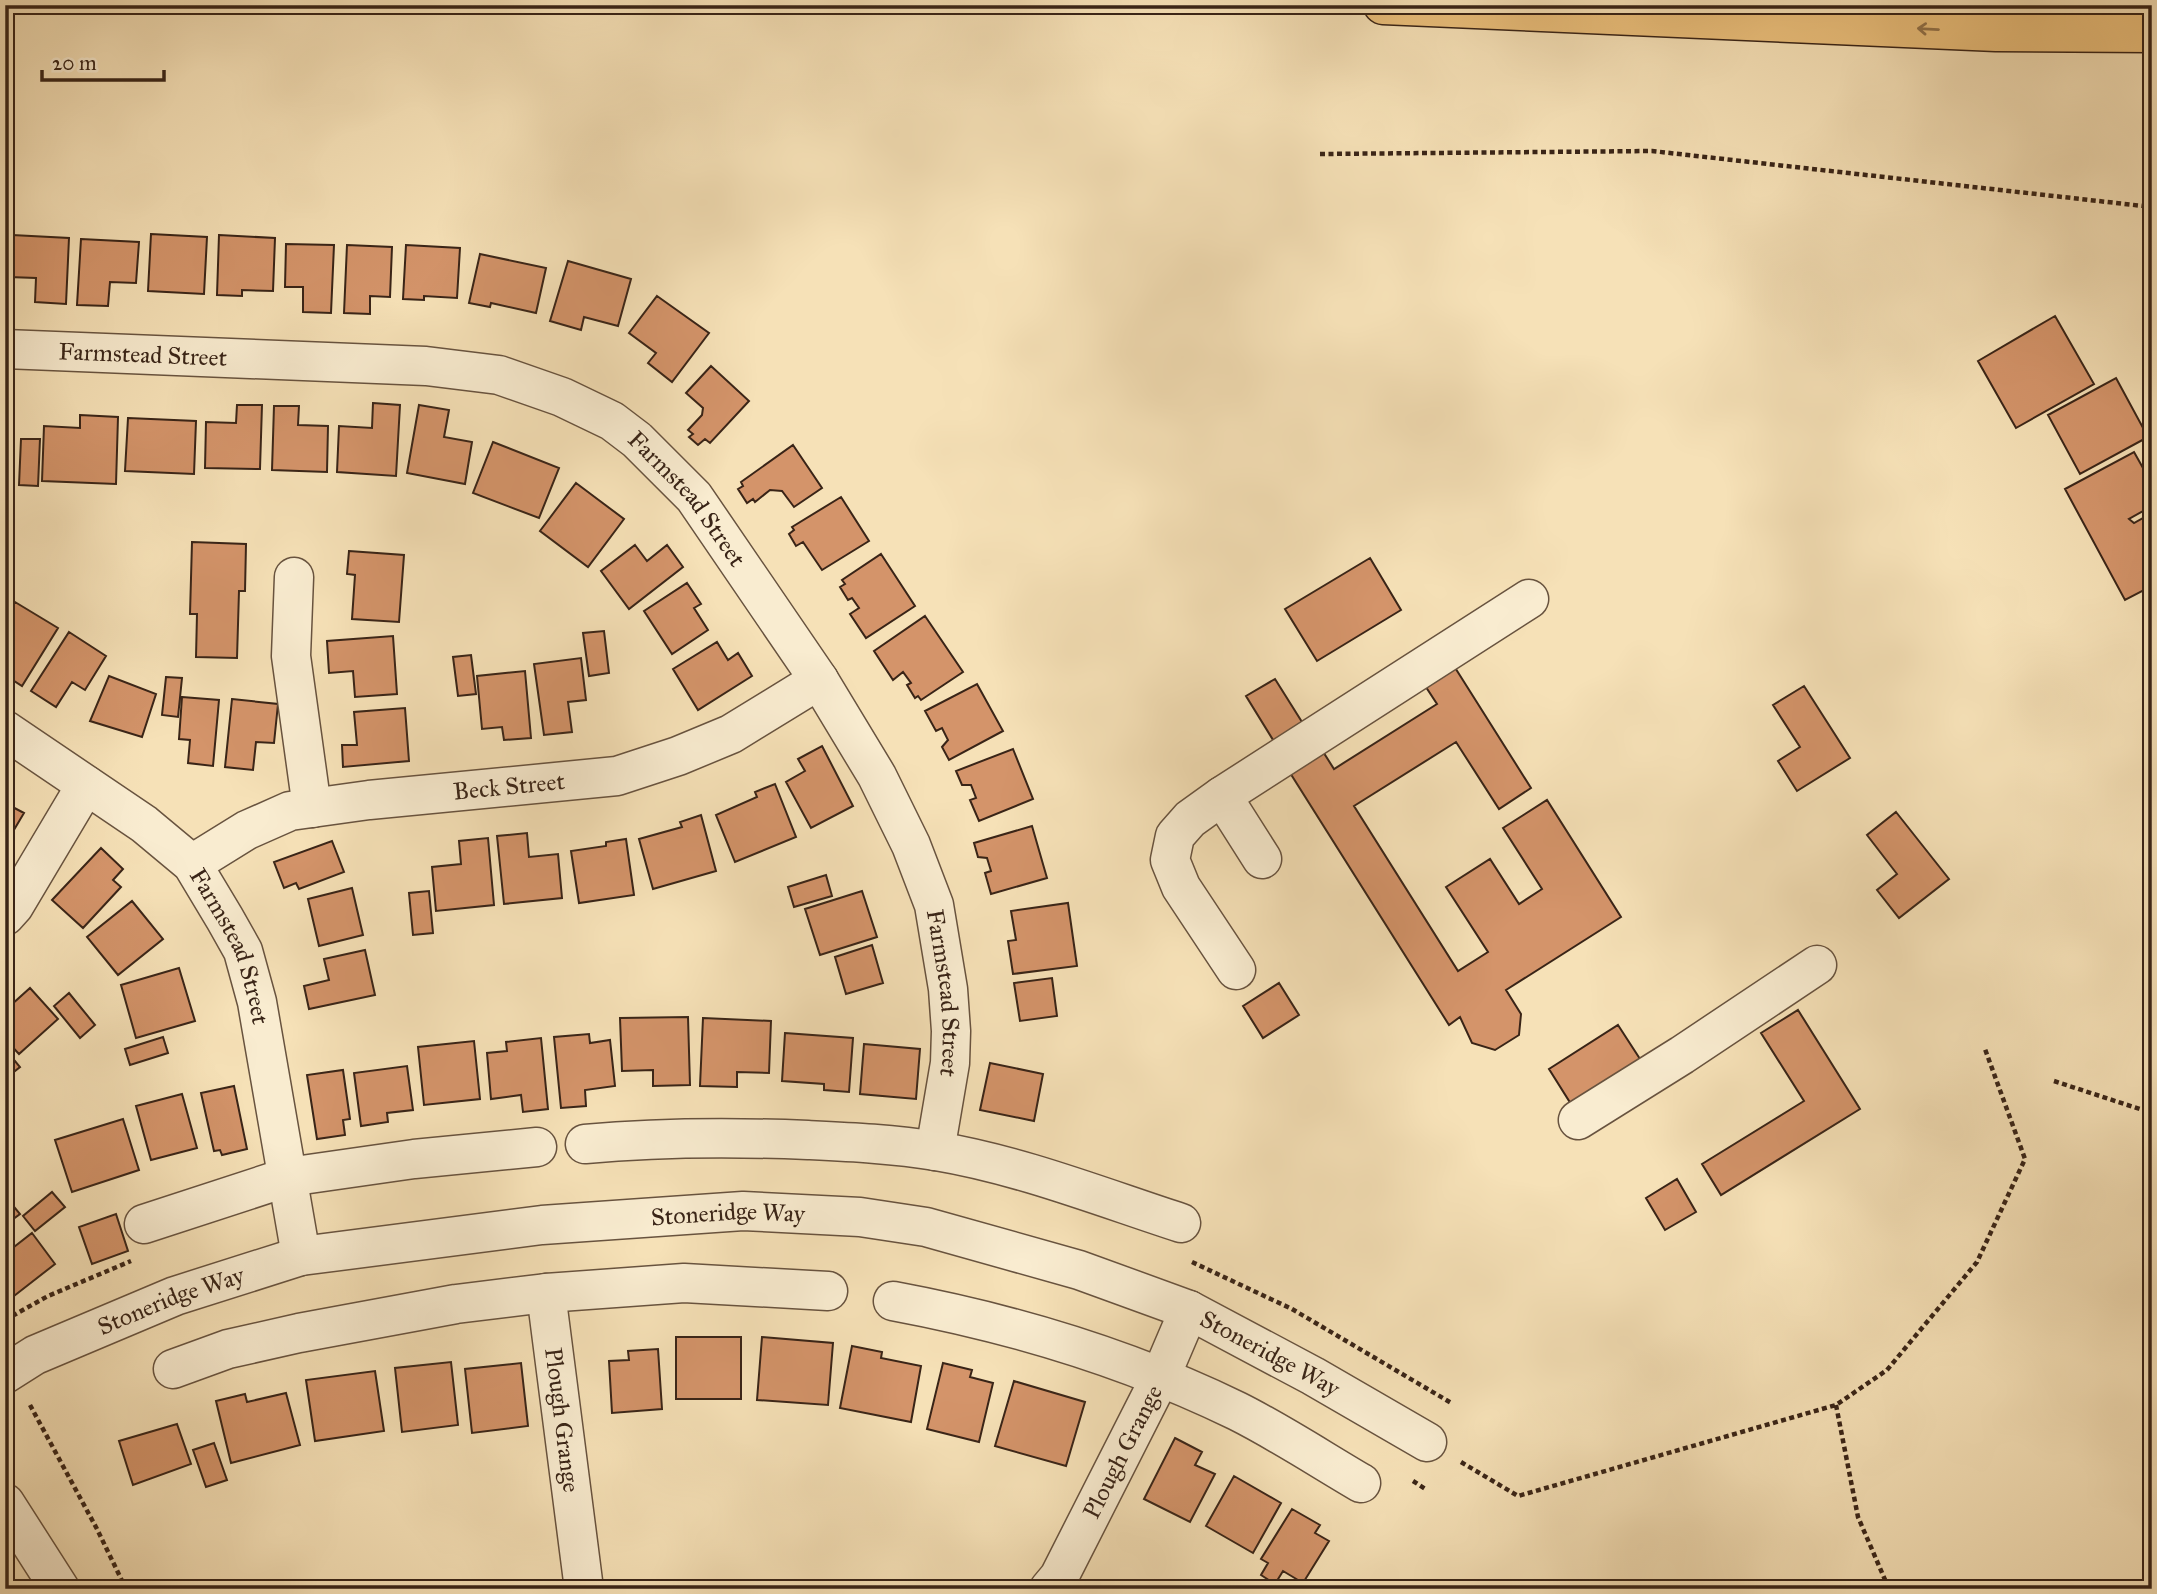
<svg xmlns="http://www.w3.org/2000/svg" width="2157" height="1594" font-family="'IM FELL Great Primer',serif">
	<style>
		.building { fill: #d4946a; stroke: #392417; stroke-width: 2 }
		.lines { fill: none; stroke-linecap: round; stroke-linejoin: round }
		.minor-casing { stroke: #68533f; stroke-width: 41 }
		.highway-casing { stroke: #392417; stroke-width: 41 }
		.path { stroke: #392417; stroke-width: 4.5; stroke-dasharray: 5 3.5; stroke-linecap: butt }
		.minor { stroke: #f9ecd0; stroke-width: 38 }
		.highway { stroke: #ebc07c; stroke-width: 38 }
		.oneway { stroke: #92724a }
		.labels { text-anchor: middle; stroke-width: 7; stroke-linejoin: round; paint-order: stroke }
		.street-label { font-size: 24px; fill: #392417; stroke: #f9ecd0 }
	</style>
	<rect width="100%" height="100%" fill="#f6e1b7"/>
	<filter id="stains"><feTurbulence type="fractalNoise" baseFrequency=".00286" numOctaves="4"/><feColorMatrix values="0 0 0 0 .2 0 0 0 0 .09 0 0 0 0 .02 0 0 0 .5 -.17"/></filter>
	<radialGradient id="worn" r=".72"><stop offset=".6" stop-color="#630" stop-opacity="0"/><stop offset="1" stop-color="#630" stop-opacity=".3"/></radialGradient>
	<path class="building" d="M 151,234 L 207,237 L 204,294 L 148,291 Z
		M 12,235 L 69,238 L 66,304 L 35,302 L 36,278 L 9,277 Z
		M 219,235 L 275,238 L 273,291 L 242,290 L 242,296 L 217,295 Z
		M 81,239 L 139,242 L 136,283 L 110,282 L 108,306 L 77,305 Z
		M 286,244 L 334,245 L 331,313 L 303,312 L 303,287 L 285,287 Z
		M 347,245 L 392,247 L 390,297 L 370,296 L 370,314 L 344,313 Z
		M 406,245 L 460,248 L 457,298 L 424,296 L 424,300 L 403,299 Z
		M 480,254 L 546,268 L 536,313 L 491,303 L 490,307 L 469,303 Z
		M 568,261 L 631,279 L 618,326 L 584,317 L 581,330 L 550,321 Z
		M 657,296 L 709,333 L 672,382 L 648,363 L 656,353 L 629,333 Z
		M 2055,316 L 2094,384 L 2016,428 L 1978,361 Z
		M 711,366 L 749,401 L 710,443 L 705,439 L 698,445 L 689,437 L 693,434 L 688,430 L 702,415 L 703,408 L 686,393 Z
		M 2116,378 L 2148,437 L 2080,474 L 2048,415 Z
		M 373,403 L 400,405 L 396,476 L 337,472 L 339,426 L 372,428 Z
		M 237,405 L 262,405 L 260,469 L 205,468 L 206,422 L 236,423 Z
		M 419,405 L 449,410 L 444,437 L 472,442 L 465,484 L 407,473 Z
		M 274,406 L 299,406 L 298,425 L 328,426 L 327,472 L 272,470 Z
		M 80,415 L 118,417 L 116,484 L 42,481 L 44,426 L 80,428 Z
		M 128,418 L 196,421 L 194,474 L 125,471 Z
		M 21,439 L 40,439 L 38,486 L 19,485 Z
		M 493,442 L 559,468 L 539,518 L 473,493 Z
		M 793,445 L 822,488 L 794,507 L 782,491 L 770,490 L 755,502 L 753,499 L 747,503 L 738,489 L 743,486 L 741,482 Z
		M 2134,452 L 2152,484 L 2152,506 L 2129,519 L 2134,523 L 2152,513 L 2152,586 L 2125,600 L 2065,489 Z
		M 576,483 L 624,519 L 588,567 L 540,531 Z
		M 841,497 L 869,541 L 822,570 L 803,542 L 796,546 L 789,534 L 794,530 L 792,527 Z
		M 192,542 L 246,544 L 245,591 L 239,591 L 237,658 L 196,657 L 197,614 L 190,614 Z
		M 635,545 L 647,561 L 667,545 L 683,567 L 629,609 L 601,571 Z
		M 349,551 L 404,555 L 399,622 L 352,619 L 355,575 L 347,574 Z
		M 881,554 L 915,606 L 866,638 L 850,614 L 859,608 L 852,598 L 848,600 L 840,587 L 845,584 L 842,580 Z
		M 1370,558 L 1401,610 L 1317,661 L 1285,609 Z
		M 687,583 L 701,604 L 694,608 L 708,630 L 672,654 L 644,611 Z
		M 15,602 L 58,628 L 22,686 L 5,675 L 5,655 L 11,646 L 5,642 L 5,618 Z
		M 925,616 L 963,672 L 921,700 L 918,696 L 915,698 L 907,685 L 911,683 L 903,672 L 893,680 L 874,651 Z
		M 604,631 L 609,673 L 589,676 L 583,633 Z
		M 69,632 L 106,656 L 85,690 L 72,682 L 56,707 L 31,691 Z
		M 393,636 L 397,694 L 355,697 L 353,671 L 329,673 L 327,641 Z
		M 717,642 L 728,660 L 738,653 L 752,676 L 698,710 L 673,669 Z
		M 471,655 L 476,694 L 458,696 L 453,657 Z
		M 581,658 L 586,700 L 568,702 L 572,732 L 544,735 L 534,664 Z
		M 1454,666 L 1531,788 L 1499,809 L 1456,742 L 1354,806 L 1458,971 L 1488,952 L 1446,887 L 1490,859 L 1519,904 L 1542,889 L 1503,828 L 1547,800 L 1621,917 L 1506,990 L 1521,1014 L 1519,1035 L 1495,1050 L 1472,1043 L 1460,1017 L 1449,1025 L 1287,768 L 1320,747 L 1334,769 L 1437,704 L 1424,684 Z
		M 525,671 L 531,738 L 504,740 L 502,727 L 482,729 L 477,676 Z
		M 109,676 L 156,694 L 142,737 L 90,721 Z
		M 166,677 L 182,678 L 178,717 L 162,715 Z
		M 1275,679 L 1307,730 L 1278,748 L 1246,696 Z
		M 977,684 L 1003,731 L 949,760 L 942,747 L 948,740 L 942,728 L 936,731 L 925,711 Z
		M 1804,686 L 1850,758 L 1797,791 L 1778,761 L 1800,747 L 1773,705 Z
		M 182,697 L 219,700 L 213,766 L 188,763 L 190,740 L 179,739 Z
		M 232,699 L 278,704 L 274,743 L 256,742 L 253,770 L 225,767 Z
		M 405,708 L 409,761 L 343,767 L 342,745 L 357,745 L 354,712 Z
		M 822,746 L 853,806 L 811,828 L 786,782 L 805,771 L 798,759 Z
		M 1013,749 L 1033,799 L 979,821 L 970,800 L 976,798 L 971,785 L 962,785 L 956,771 Z
		M 775,784 L 796,837 L 735,862 L 716,815 L 757,797 L 755,792 Z
		M 5,803 L 24,813 L 5,845 Z
		M 1896,812 L 1949,879 L 1899,918 L 1877,890 L 1897,874 L 1867,835 Z
		M 701,815 L 716,871 L 653,889 L 639,839 L 682,827 L 680,822 Z
		M 1032,826 L 1047,878 L 991,894 L 985,873 L 991,871 L 987,858 L 978,857 L 974,843 Z
		M 527,833 L 529,857 L 558,854 L 562,898 L 504,904 L 497,836 Z
		M 488,838 L 494,905 L 436,911 L 432,867 L 461,864 L 459,841 Z
		M 626,839 L 634,895 L 579,903 L 571,851 L 606,846 L 606,842 Z
		M 332,841 L 344,872 L 299,889 L 296,883 L 284,888 L 274,862 Z
		M 101,848 L 123,869 L 113,880 L 121,887 L 83,928 L 52,900 Z
		M 826,875 L 832,896 L 794,907 L 788,887 Z
		M 352,888 L 363,935 L 319,946 L 308,899 Z
		M 429,891 L 433,933 L 413,935 L 409,893 Z
		M 862,891 L 877,937 L 820,955 L 805,909 Z
		M 132,901 L 163,939 L 118,975 L 87,937 Z
		M 1068,903 L 1077,966 L 1013,974 L 1008,941 L 1016,940 L 1011,911 Z
		M 872,945 L 883,983 L 846,994 L 835,957 Z
		M 365,950 L 375,995 L 309,1009 L 304,986 L 329,980 L 324,959 Z
		M 179,968 L 195,1021 L 136,1038 L 121,985 Z
		M 1052,978 L 1057,1016 L 1020,1021 L 1014,983 Z
		M 1279,983 L 1299,1015 L 1263,1038 L 1243,1006 Z
		M 30,988 L 58,1019 L 19,1054 L 5,1039 L 5,999 L 11,1005 Z
		M 69,993 L 95,1025 L 80,1038 L 54,1006 Z
		M 1798,1010 L 1860,1109 L 1721,1195 L 1702,1164 L 1804,1101 L 1761,1033 Z
		M 688,1017 L 690,1085 L 653,1086 L 653,1070 L 622,1071 L 620,1018 Z
		M 703,1018 L 771,1021 L 769,1073 L 737,1072 L 737,1087 L 700,1086 Z
		M 1618,1025 L 1640,1059 L 1571,1104 L 1549,1069 Z
		M 785,1033 L 853,1038 L 849,1092 L 824,1090 L 824,1084 L 782,1081 Z
		M 589,1034 L 590,1043 L 610,1040 L 615,1086 L 585,1090 L 586,1106 L 561,1108 L 554,1037 Z
		M 163,1037 L 168,1053 L 130,1065 L 125,1049 Z
		M 541,1038 L 548,1109 L 523,1112 L 521,1095 L 491,1099 L 487,1053 L 507,1051 L 506,1042 Z
		M 474,1041 L 480,1099 L 424,1105 L 418,1047 Z
		M 864,1044 L 920,1049 L 916,1099 L 860,1094 Z
		M 5,1049 L 20,1067 L 5,1079 Z
		M 990,1063 L 1043,1074 L 1034,1121 L 980,1110 Z
		M 407,1066 L 413,1110 L 387,1113 L 388,1122 L 361,1126 L 354,1073 Z
		M 343,1070 L 350,1119 L 343,1120 L 345,1135 L 317,1139 L 307,1075 Z
		M 234,1086 L 247,1149 L 222,1155 L 220,1150 L 214,1151 L 201,1093 Z
		M 182,1094 L 197,1148 L 151,1160 L 136,1106 Z
		M 123,1119 L 139,1170 L 72,1192 L 55,1140 Z
		M 1677,1179 L 1696,1212 L 1665,1230 L 1646,1198 Z
		M 52,1192 L 65,1207 L 35,1231 L 23,1216 Z
		M 5,1196 L 20,1214 L 5,1225 Z
		M 116,1214 L 128,1251 L 92,1264 L 79,1227 Z
		M 32,1233 L 55,1264 L 5,1303 L 5,1254 Z
		M 676,1337 L 741,1337 L 741,1399 L 676,1399 Z
		M 762,1337 L 833,1343 L 828,1405 L 757,1400 Z
		M 852,1346 L 882,1352 L 881,1358 L 921,1366 L 911,1422 L 840,1408 Z
		M 658,1349 L 662,1409 L 612,1413 L 609,1361 L 629,1360 L 628,1351 Z
		M 451,1362 L 458,1425 L 402,1432 L 395,1368 Z
		M 521,1363 L 528,1426 L 472,1433 L 465,1369 Z
		M 943,1363 L 972,1370 L 970,1377 L 993,1383 L 979,1442 L 927,1429 Z
		M 375,1371 L 384,1431 L 315,1441 L 306,1380 Z
		M 1014,1381 L 1085,1402 L 1066,1466 L 995,1446 Z
		M 286,1393 L 300,1445 L 231,1463 L 216,1401 L 245,1394 L 247,1402 Z
		M 177,1424 L 191,1464 L 133,1485 L 119,1441 Z
		M 1175,1438 L 1202,1452 L 1195,1465 L 1215,1474 L 1190,1522 L 1144,1499 Z
		M 214,1443 L 227,1480 L 206,1487 L 193,1450 Z
		M 1234,1476 L 1281,1503 L 1253,1553 L 1206,1526 Z
		M 1292,1509 L 1320,1525 L 1315,1533 L 1329,1541 L 1303,1583 L 1283,1571 L 1275,1584 L 1261,1575 L 1268,1563 L 1261,1559 Z"/>
	<g class="lines">
		<g class="minor-casing">
			<g id="minor">
				<path id="s1" d="M 5,349 L 426,366 L 499,375 L 562,397 L 612,421 L 637,440 L 694,497 L 819,680 L 877,776 L 911,845 L 934,905 L 948,989 L 951,1031 L 950,1063 L 935,1151"/>
				<path d="M 294,577 L 291,656 L 312,808"/>
				<path id="s2" d="M 5,730 L 144,824 L 192,864 L 225,919 L 243,951 L 257,1002 L 301,1256"/>
				<path d="M 1222,796 L 1262,859"/>
				<path id="s3" d="M 192,864 L 247,830 L 290,811 L 369,800 L 617,776 L 678,756 L 731,734 L 819,680"/>
				<path d="M 5,916 L 14,906 L 86,785"/>
				<path d="M 1236,970 L 1181,887 L 1170,860 L 1175,836 L 1190,819 L 1222,796 L 1529,599"/>
				<path d="M 1578,1120 L 1682,1055 L 1817,965"/>
				<path d="M 585,1144 C 660,1137 733,1137 808,1140 C 850,1142 894,1144 936,1151 C 1020,1165 1101,1197 1181,1223"/>
				<path d="M 144,1224 L 288,1177 L 414,1159 L 537,1147"/>
				<path id="s4" d="M 546,1293 L 584,1589"/>
				<path d="M 893,1301 C 1011,1323 1128,1358 1237,1411 C 1279,1432 1320,1459 1361,1483"/>
				<path d="M 173,1369 L 228,1349 L 299,1333 L 456,1304 L 546,1293 L 684,1283 L 828,1291"/>
				<path id="s5" d="M 5,1374 L 35,1355 L 175,1296 L 301,1256 L 542,1225 L 743,1211 L 860,1217 L 926,1227 L 1079,1270 L 1189,1310 L 1313,1376 L 1427,1442"/>
				<path d="M 5,1503 L 60,1589"/>
				<path id="s6" d="M 1049,1589 L 1059,1577 L 1160,1378 L 1189,1310"/>
			</g>
		</g>
		<g class="highway-casing">
			<path id="highway" d="M 1383,5 L 1996,32 L 2152,33"/>
		</g>
		<path class="path" d="M 1320,154 L 1652,151 L 2152,207
			M 2054,1081 L 2152,1113
			M 1192,1262 L 1292,1309 L 1453,1404
			M 5,1320 L 48,1296 L 131,1261
			M 30,1405 L 97,1529 L 126,1589
			M 1836,1405 L 1858,1517 L 1889,1589
			M 1461,1462 L 1518,1496 L 1836,1405 L 1887,1370 L 1977,1262 L 2025,1159 L 1985,1049
			M 1413,1481 L 1427,1490"/>
		<use href="#minor" class="minor"/>
		<use href="#highway" class="highway"/>
	</g>
	<defs><path id="oneway-shaft" d="M-6 0H5M1.5-3L5.5 0L1.5 3" fill="none" stroke-width="1.6" stroke-linecap="round" stroke-linejoin="round" transform="scale(1.75)"/></defs>
	<use class="oneway" href="#oneway-shaft" transform="translate(1928 29) rotate(-177)"/>
	<g class="labels">
		<g class="street-label">
			<text dy="8" stroke="none"><textPath href="#s1" startOffset="138">Farmstead Street</textPath></text>
			<text dy="8" stroke="none"><textPath href="#s1" startOffset="726">Farmstead Street</textPath></text>
			<text dy="8" stroke="none"><textPath href="#s3" startOffset="332">Beck Street</textPath></text>
			<text dy="8" stroke="none"><textPath href="#s2" startOffset="322">Farmstead Street</textPath></text>
			<text dy="8" stroke="none"><textPath href="#s1" startOffset="1293">Farmstead Street</textPath></text>
			<text dy="8" stroke="none"><textPath href="#s5" startOffset="749">Stoneridge Way</textPath></text>
			<text dy="8" stroke="none"><textPath href="#s5" startOffset="182">Stoneridge Way</textPath></text>
			<text dy="8" stroke="none"><textPath href="#s5" startOffset="1316">Stoneridge Way</textPath></text>
			<text dy="8" stroke="none"><textPath href="#s4" startOffset="128">Plough Grange</textPath></text>
			<text dy="8" stroke="none"><textPath href="#s6" startOffset="156">Plough Grange</textPath></text>
		</g>
	</g>
	<rect width="2157" height="1594" fill="none" stroke="#f6e1b7" stroke-width="28"/>
	<rect x="7" y="7" width="2143" height="1580" fill="none" stroke="#392417" stroke-width="3.5"/>
	<rect x="14" y="14" width="2129" height="1566" fill="none" stroke="#392417" stroke-width="2"/>
	<path d="M42 70v10h122v-10" fill="none" stroke="#392417" stroke-width="3.5"/>
	<text x="52" y="70" font-size="21" fill="#392417" stroke="#f9ecd0" stroke-width="5" paint-order="stroke">20 m</text>
	<rect width="100%" height="100%" filter="url(#stains)"/>
	<rect width="100%" height="100%" fill="url(#worn)"/>
</svg>
